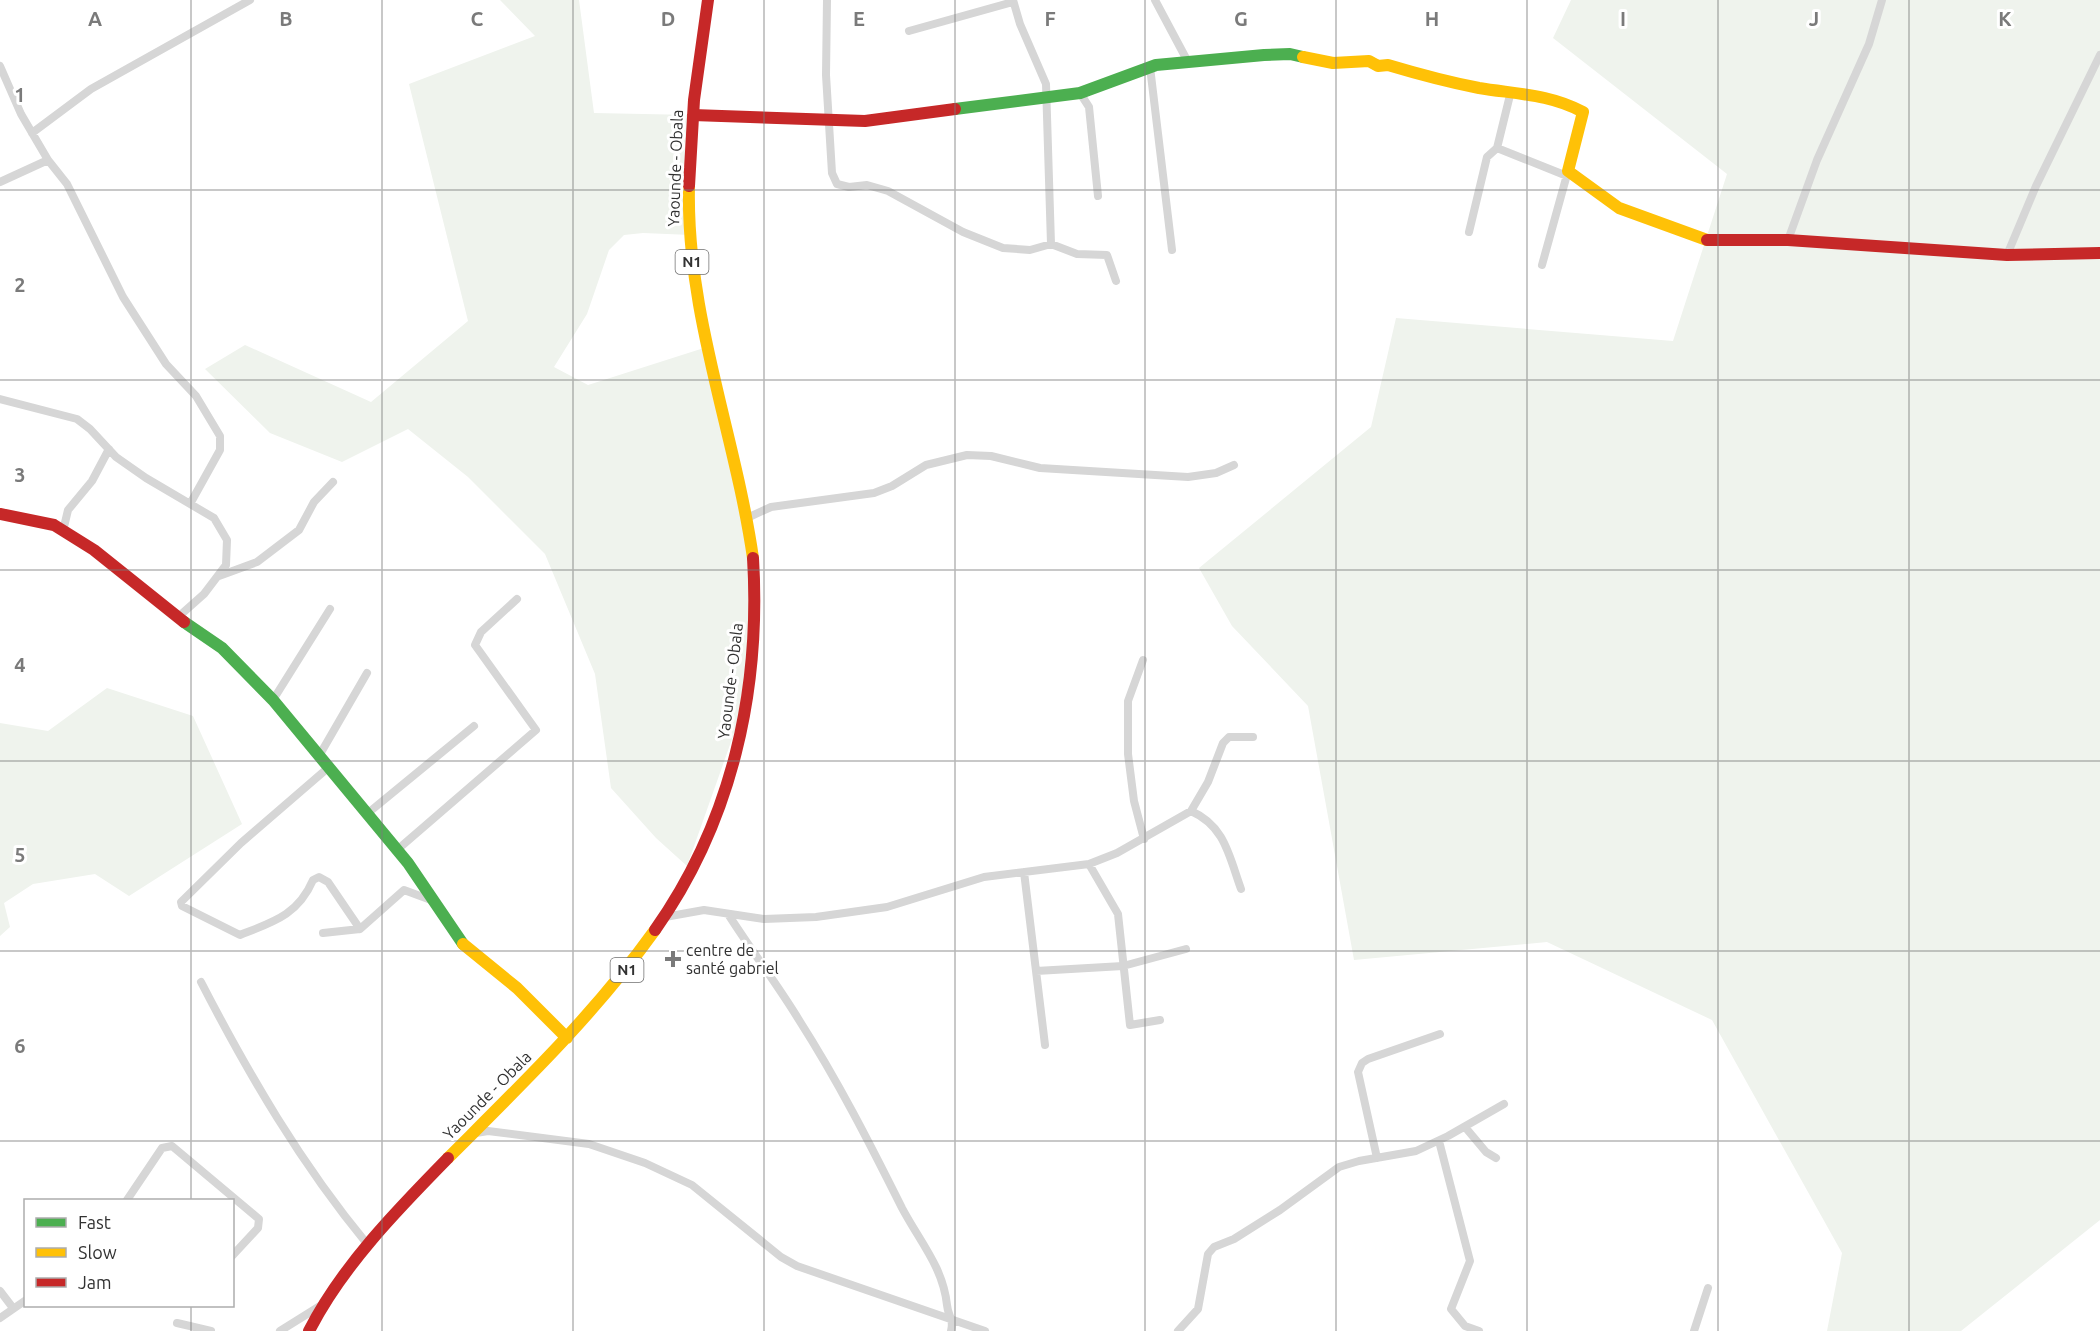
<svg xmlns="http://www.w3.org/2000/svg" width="2100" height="1331" font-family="Ubuntu,sans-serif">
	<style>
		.green { fill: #eff3ed }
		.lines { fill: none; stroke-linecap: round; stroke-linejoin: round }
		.street { stroke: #d6d6d6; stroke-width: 8 }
		.fast { stroke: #4caf50; stroke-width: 12 }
		.slow { stroke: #ffc107; stroke-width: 12 }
		.jam { stroke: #c62828; stroke-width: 12 }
		.grid { fill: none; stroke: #7a7a7a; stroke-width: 1.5; stroke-opacity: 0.55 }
		.poi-dot { fill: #7a7a7a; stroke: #fff; stroke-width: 2 }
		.labels { text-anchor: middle; stroke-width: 6; stroke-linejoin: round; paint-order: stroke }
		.shield { fill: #fff; stroke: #707070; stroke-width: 1.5 }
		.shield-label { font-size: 15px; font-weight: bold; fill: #323232 }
		.street-label { font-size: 16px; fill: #323232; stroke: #fff }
		.poi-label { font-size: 16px; fill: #323232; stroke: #fff; text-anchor: start }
		.grid-label { font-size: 20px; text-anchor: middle; font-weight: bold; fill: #7a7a7a; stroke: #fff; stroke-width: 6; stroke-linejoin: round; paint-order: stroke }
	</style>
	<rect width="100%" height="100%" fill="#fff"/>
	<path class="green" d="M 500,0 L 579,0 L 594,113 L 693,115 L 691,235 L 643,233 L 624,235 L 609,250 L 587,314 L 554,367 L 588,385 L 707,347 L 745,504 L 750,630 L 743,708 L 687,866 L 656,838 L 611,788 L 595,674 L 545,554 L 468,477 L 408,429 L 342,462 L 270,433 L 205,369 L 245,345 L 371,402 L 468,321 L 409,84 L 535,36 Z
		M 1571,0 L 2100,0 L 2100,1220 L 1961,1331 L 1827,1331 L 1842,1253 L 1712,1020 L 1547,942 L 1354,960 L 1308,706 L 1232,626 L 1199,568 L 1371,427 L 1396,318 L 1673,341 L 1727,174 L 1553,38 Z
		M 107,688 L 193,716 L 242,824 L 129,896 L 95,874 L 33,884 L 4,903 L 10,927 L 0,936 L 0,723 L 48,731 Z"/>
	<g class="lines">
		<path class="street" d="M 827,0 L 826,75 L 832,173 L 837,184 L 849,187 L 867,185 L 888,191 L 963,232 L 1003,248 L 1030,250 L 1051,244 L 1077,254 L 1107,255 L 1116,281
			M 1013,0 L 1020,24 L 1046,84 L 1051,244
			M 1155,0 L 1188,62
			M 909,31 L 1013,2
			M 0,66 L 21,114 L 48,160 L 0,182
			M 1150,67 L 1172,250
			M 1080,93 L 1089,107 L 1098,196
			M 32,133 L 91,89 L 250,0
			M 1497,148 L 1567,176
			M 48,160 L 67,184 L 123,297 L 166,364 L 196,396 L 220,436 L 220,450 L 190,504
			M 1469,232 L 1487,157 L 1497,148 L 1511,91
			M 1788,240 L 1817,160 L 1869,44 L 1882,0
			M 2007,255 L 2036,186 L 2100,55
			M 1542,265 L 1568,171
			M 0,399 L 77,419 L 90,429 L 116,457 L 146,478 L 214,518 L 227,540 L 226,565 L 204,594 L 177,618
			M 747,518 L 771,507 L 874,493 L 892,486 L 926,465 L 967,455 L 991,456 L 1040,468 L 1188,477 L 1216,473 L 1234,465
			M 63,531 L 68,510 L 92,481 L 109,449
			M 219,576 L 257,562 L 299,530 L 314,502 L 333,482
			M 1143,660 L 1128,701 L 1128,754 L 1134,801 L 1144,839
			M 273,700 L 330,609
			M 319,756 L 367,673
			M 329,767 L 241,843 L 181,902 L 182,906 L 240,935 C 273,922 298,915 313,880 L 319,877 L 328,882 L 360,929
			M 1191,811 C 1225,826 1229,856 1241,889
			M 368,813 L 474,726
			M 397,850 L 536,730 L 475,645 L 481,632 L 517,599
			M 1089,864 L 1118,914 L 1130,1025 L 1160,1020
			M 1024,872 L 1045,1045
			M 728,914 C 751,950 777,984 799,1020 C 838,1081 870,1144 902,1208 C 920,1242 943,1267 947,1305 C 948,1316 954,1319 951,1331
			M 665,917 L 704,910 L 764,919 L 816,917 L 887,907 L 984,877 L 1089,864 L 1117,853 L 1191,811 L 1208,782 L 1223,743 L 1229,737 L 1253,737
			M 323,933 L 360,929 L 404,890 L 431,900
			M 1036,971 L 1123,966 L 1186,949
			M 201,982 C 249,1075 301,1164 368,1245
			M 1465,1127 L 1486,1152 L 1496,1158
			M 476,1133 L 488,1131 L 589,1144 L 645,1163 L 692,1185 L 781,1257 L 797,1266 L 985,1331
			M 1439,1141 L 1470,1261 L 1451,1309 L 1465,1326 L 1479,1331
			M 1377,1158 L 1358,1072 L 1362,1063 L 1368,1059 L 1440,1034
			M 127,1200 L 162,1148 L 172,1146 L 259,1219 L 258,1228 L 232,1256
			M 0,1291 L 13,1308
			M 0,1318 L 26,1300
			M 177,1323 L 211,1331
			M 280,1331 L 320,1306
			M 1178,1331 L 1198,1309 L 1208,1254 L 1214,1247 L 1234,1239 L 1280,1210 L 1339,1167 L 1359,1161 L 1416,1151 L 1448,1136 L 1504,1104
			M 1694,1331 L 1708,1288"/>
		<path class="fast" d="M 955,109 L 1080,93 L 1156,65 L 1264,55 L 1290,54 L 1303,57
			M 184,622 L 222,648 L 273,700 L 408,863 L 463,944"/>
		<path class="slow" d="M 1303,57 L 1333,63 L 1369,61 L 1378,66 L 1388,65 C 1418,74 1448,82 1479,88 C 1515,94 1550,94 1583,112 L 1568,171 L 1619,208 L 1707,240
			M 689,186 C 686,314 735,433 753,558
			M 463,944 L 517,988 L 567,1038
			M 448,1158 C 521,1085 594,1015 655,930"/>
		<path class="jam" d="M 693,115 L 865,121 L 955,109
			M 689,186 L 694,100 L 708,0
			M 1707,240 L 1788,240 L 2007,255 L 2100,253
			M 0,514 L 54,525 L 94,550 L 184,622
			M 655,930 C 732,821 761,690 753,558
			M 309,1331 C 342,1266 398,1209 448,1158"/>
	</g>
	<path class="grid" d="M 191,0 L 191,1200M 382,0 L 382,1331M 573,0 L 573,1331M 764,0 L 764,1331M 955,0 L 955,1331M 1145,0 L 1145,1331M 1336,0 L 1336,1331M 1527,0 L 1527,1331M 1718,0 L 1718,1331M 1909,0 L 1909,1331M 0,190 L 2100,190M 0,380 L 2100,380M 0,570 L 2100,570M 0,761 L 2100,761M 0,951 L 2100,951M 0,1141 L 2100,1141M 191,1306 L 191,1331"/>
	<path class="poi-dot" d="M670 950h6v6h6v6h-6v6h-6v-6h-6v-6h6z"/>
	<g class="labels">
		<g class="shield">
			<rect x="675.5" y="250" width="33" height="24" rx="4.5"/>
			<rect x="610.5" y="958" width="33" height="24" rx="4.5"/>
		</g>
		<g class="shield-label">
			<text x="692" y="267">N1</text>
			<text x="627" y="975">N1</text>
		</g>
		<g class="street-label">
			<text transform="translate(675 168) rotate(-88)" y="6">Yaounde - Obala</text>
			<text transform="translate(730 681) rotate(-83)" y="6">Yaounde - Obala</text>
			<text transform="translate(487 1095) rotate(-45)" y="6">Yaounde - Obala</text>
		</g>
		<g class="poi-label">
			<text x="686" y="956">centre de<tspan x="686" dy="18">santé gabriel</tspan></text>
		</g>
	</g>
	<g class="grid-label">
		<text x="95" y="26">A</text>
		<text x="286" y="26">B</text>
		<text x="477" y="26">C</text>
		<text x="668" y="26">D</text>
		<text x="859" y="26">E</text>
		<text x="1050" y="26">F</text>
		<text x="1241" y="26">G</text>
		<text x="1432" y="26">H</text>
		<text x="1623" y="26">I</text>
		<text x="1814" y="26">J</text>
		<text x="2005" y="26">K</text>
		<text x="20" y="102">1</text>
		<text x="20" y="292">2</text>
		<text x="20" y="482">3</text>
		<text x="20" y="672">4</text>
		<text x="20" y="862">5</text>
		<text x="20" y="1053">6</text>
	</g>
	<rect x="24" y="1199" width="210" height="108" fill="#ffffff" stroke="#adadad" stroke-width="1.5"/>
	<rect x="36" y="1218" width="30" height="9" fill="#4caf50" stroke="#adadad" stroke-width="1.5"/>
	<text x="78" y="1229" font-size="18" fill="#323232">Fast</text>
	<rect x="36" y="1248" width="30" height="9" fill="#ffc107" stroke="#adadad" stroke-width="1.5"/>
	<text x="78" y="1259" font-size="18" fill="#323232">Slow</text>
	<rect x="36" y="1278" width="30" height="9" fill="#c62828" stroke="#adadad" stroke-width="1.5"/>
	<text x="78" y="1289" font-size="18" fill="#323232">Jam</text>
</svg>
